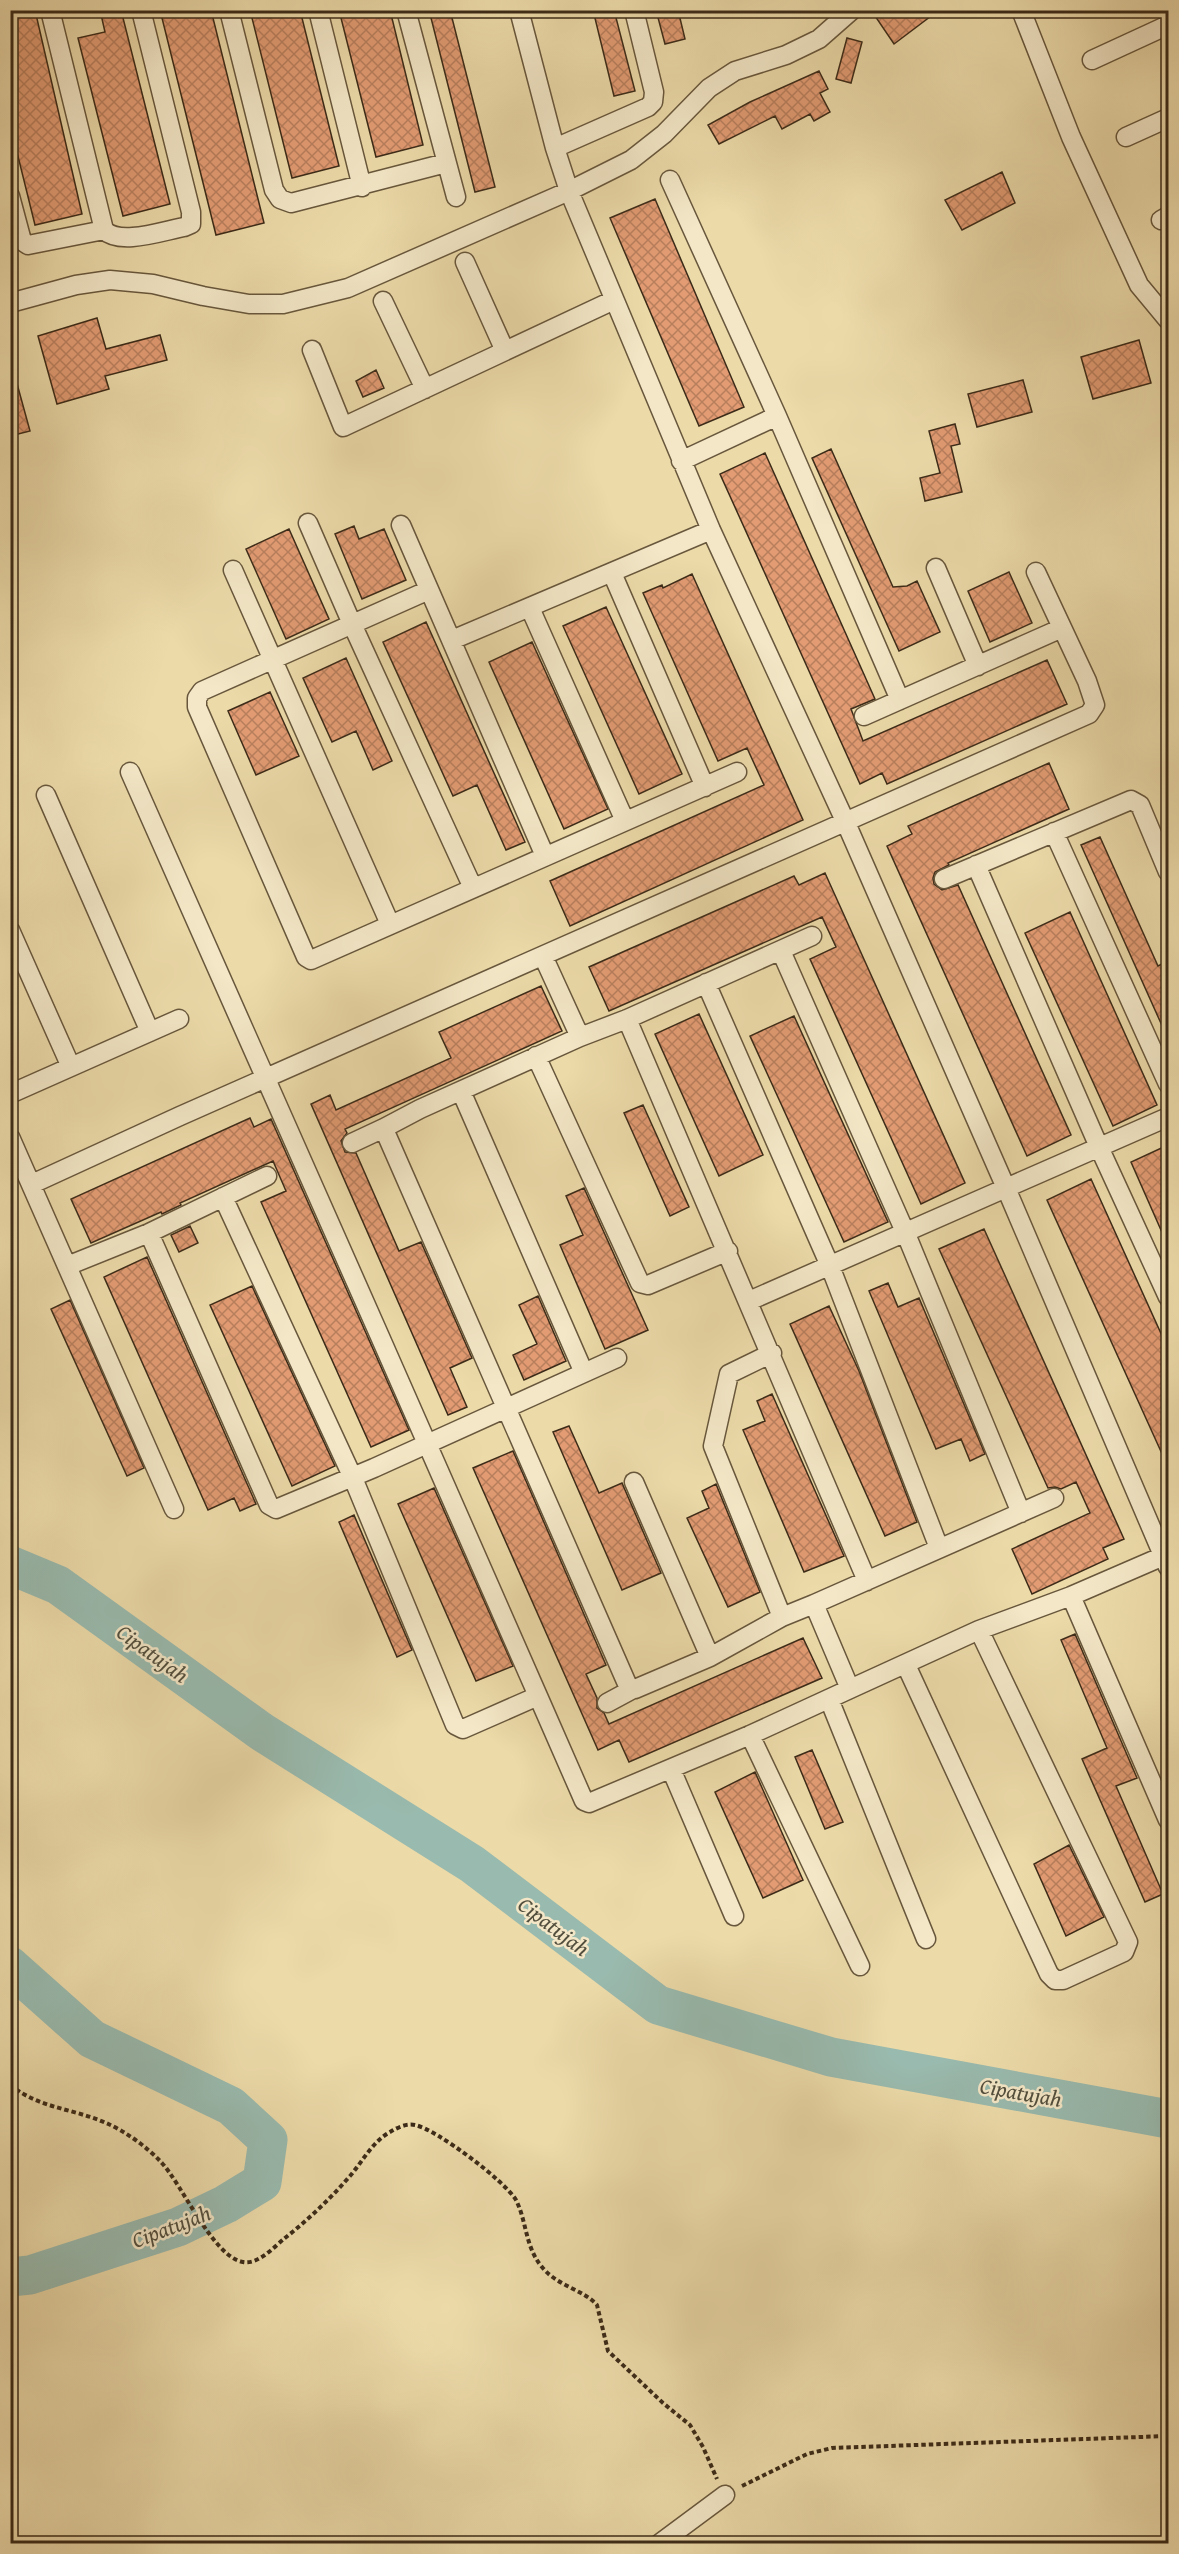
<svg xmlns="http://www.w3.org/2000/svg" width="1179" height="2554" font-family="'Gentium Book Plus',serif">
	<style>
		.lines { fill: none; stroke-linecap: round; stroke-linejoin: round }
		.river { stroke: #99baae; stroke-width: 39 }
		.building { fill: url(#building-cross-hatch); stroke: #3c2b18; stroke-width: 1.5 }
		.minor-casing { stroke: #68573c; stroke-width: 21 }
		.path { stroke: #3c2b18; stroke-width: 4; stroke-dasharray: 4.5 3; stroke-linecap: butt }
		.minor { stroke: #f3e7c7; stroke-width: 18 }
		.labels { text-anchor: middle; stroke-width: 5; stroke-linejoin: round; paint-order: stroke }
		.water-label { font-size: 22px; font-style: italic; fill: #534f3e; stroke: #f3e7c7 }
	</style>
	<defs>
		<pattern id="building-cross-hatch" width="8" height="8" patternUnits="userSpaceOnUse" patternTransform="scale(1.5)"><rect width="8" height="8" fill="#e29b73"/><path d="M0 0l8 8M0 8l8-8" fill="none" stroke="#b87f5d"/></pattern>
	</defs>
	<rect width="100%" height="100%" fill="#ecdaa9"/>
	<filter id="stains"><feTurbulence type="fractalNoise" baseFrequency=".00333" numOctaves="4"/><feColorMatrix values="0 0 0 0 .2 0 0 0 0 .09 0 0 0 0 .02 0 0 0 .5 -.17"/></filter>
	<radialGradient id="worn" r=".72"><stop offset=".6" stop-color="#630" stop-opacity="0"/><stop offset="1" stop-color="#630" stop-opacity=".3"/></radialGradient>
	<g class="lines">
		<path class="river" d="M 10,1565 L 58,1585 L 262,1732 L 472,1864 L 658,2005 L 831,2057 L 1168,2119
			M 10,1966 L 92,2039 L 231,2106 L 268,2140 L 262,2182 L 226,2204 L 178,2227 L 30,2275 L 10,2277"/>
	</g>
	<path class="building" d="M 22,10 L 35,10 L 82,214 L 35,225 L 10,124 L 10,13 Z
		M 100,10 L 121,10 L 170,204 L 123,216 L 78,38 L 105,32 Z
		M 160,10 L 211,10 L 264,223 L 216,235 Z
		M 250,10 L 300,10 L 339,166 L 292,178 Z
		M 339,10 L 390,10 L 423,145 L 376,157 Z
		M 429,10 L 450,10 L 495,187 L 475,192 Z
		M 593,10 L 614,10 L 635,91 L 614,96 Z
		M 656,10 L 678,10 L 685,39 L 665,44 Z
		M 871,10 L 939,10 L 894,44 Z
		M 847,38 L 862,42 L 851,83 L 836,79 Z
		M 819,71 L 828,89 L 820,93 L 830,112 L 814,121 L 810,114 L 782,129 L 775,116 L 719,144 L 708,125 L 750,102 Z
		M 1002,172 L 1015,203 L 962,230 L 945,200 Z
		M 655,199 L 744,407 L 699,426 L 610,218 Z
		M 97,318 L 106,349 L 160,335 L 167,360 L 105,376 L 109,389 L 57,404 L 38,336 Z
		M 1139,340 L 1151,383 L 1093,399 L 1081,357 Z
		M 376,370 L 384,388 L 363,397 L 356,381 Z
		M 16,380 L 30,431 L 10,436 L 10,381 Z
		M 1023,380 L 1032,412 L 977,427 L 968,394 Z
		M 955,424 L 960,444 L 951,446 L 962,492 L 925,501 L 920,478 L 940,473 L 929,431 Z
		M 831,449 L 893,587 L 907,586 L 917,581 L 940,632 L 899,651 L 812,458 Z
		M 765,453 L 875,699 L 851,709 L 863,741 L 1047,660 L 1067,704 L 887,784 L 882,773 L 860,784 L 720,474 Z
		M 354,526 L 359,539 L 384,529 L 406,580 L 362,599 L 335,534 Z
		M 289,529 L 329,619 L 286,639 L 246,549 Z
		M 1009,572 L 1032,623 L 990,642 L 968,591 Z
		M 692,574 L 803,820 L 570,926 L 550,881 L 764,785 L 747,748 L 718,761 L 643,593 L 662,585 L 663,588 Z
		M 606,607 L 682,774 L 639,794 L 563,626 Z
		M 426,622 L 525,842 L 506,850 L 477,785 L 453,796 L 383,642 Z
		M 532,642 L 608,809 L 564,829 L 489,662 Z
		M 346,658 L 392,761 L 373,770 L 356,731 L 332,742 L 303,678 Z
		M 270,692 L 299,756 L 256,775 L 228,711 Z
		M 1049,763 L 1069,809 L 948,863 L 949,865 L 935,872 L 933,878 L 934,884 L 942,890 L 958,885 L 1071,1135 L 1027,1156 L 887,846 L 912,834 L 908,826 Z
		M 1100,837 L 1158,966 L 1168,961 L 1168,1039 L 1081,845 Z
		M 825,873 L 965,1183 L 921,1204 L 810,959 L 836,947 L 822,917 L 609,1011 L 589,967 L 794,876 L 799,885 Z
		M 1070,912 L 1157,1105 L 1113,1126 L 1025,933 Z
		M 541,986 L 562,1031 L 345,1129 L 347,1133 L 341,1141 L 345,1152 L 356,1153 L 399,1251 L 421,1242 L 472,1358 L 450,1368 L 467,1407 L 448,1415 L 311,1104 L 330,1095 L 336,1110 L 451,1058 L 439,1032 Z
		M 699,1014 L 763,1155 L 719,1176 L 655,1034 Z
		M 794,1016 L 888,1222 L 844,1242 L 750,1036 Z
		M 643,1105 L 689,1207 L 670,1216 L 624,1113 Z
		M 250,1118 L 254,1127 L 271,1119 L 409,1430 L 371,1447 L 261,1202 L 286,1191 L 273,1161 L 180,1203 L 181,1205 L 162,1214 L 161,1212 L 91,1243 L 71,1199 Z
		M 1168,1145 L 1168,1246 L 1131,1162 Z
		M 1091,1179 L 1168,1349 L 1168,1467 L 1047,1200 Z
		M 584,1188 L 648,1330 L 605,1349 L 560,1245 L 583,1235 L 566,1196 Z
		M 190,1226 L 198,1243 L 179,1252 L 171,1235 Z
		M 984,1229 L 1124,1539 L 1103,1548 L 1108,1559 L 1032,1594 L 1012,1549 L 1090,1513 L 1076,1482 L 1061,1489 L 1055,1487 L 1048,1488 L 939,1249 Z
		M 147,1257 L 256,1504 L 240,1511 L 234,1498 L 208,1510 L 104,1277 Z
		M 888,1283 L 898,1307 L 919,1298 L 985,1454 L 970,1461 L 961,1439 L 936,1449 L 869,1291 Z
		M 252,1286 L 335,1466 L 292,1486 L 210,1305 Z
		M 538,1296 L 566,1361 L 524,1380 L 513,1355 L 537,1344 L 519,1305 Z
		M 70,1300 L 144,1468 L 127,1476 L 51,1309 Z
		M 829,1306 L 859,1371 L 917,1522 L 885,1536 L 790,1324 Z
		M 772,1394 L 844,1556 L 804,1572 L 743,1430 L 765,1421 L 757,1401 Z
		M 569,1426 L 599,1493 L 622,1483 L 661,1573 L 622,1590 L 553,1432 Z
		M 513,1451 L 606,1665 L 586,1674 L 597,1698 L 597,1708 L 604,1713 L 609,1724 L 803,1638 L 822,1678 L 629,1762 L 619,1740 L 598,1750 L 473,1468 Z
		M 716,1484 L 760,1592 L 728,1607 L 687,1518 L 709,1508 L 702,1491 Z
		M 434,1488 L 513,1666 L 476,1681 L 398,1504 Z
		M 354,1515 L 412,1650 L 397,1657 L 339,1522 Z
		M 1075,1634 L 1137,1778 L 1116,1786 L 1163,1894 L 1145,1902 L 1082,1759 L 1107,1748 L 1061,1640 Z
		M 812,1750 L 843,1822 L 825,1829 L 795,1757 Z
		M 755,1772 L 803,1880 L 763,1898 L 715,1792 Z
		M 1069,1845 L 1104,1917 L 1066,1936 L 1034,1864 Z"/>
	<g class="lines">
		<g class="minor-casing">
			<path id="minor" d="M 50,10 L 104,230
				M 229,10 L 274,190 L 280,199 L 291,203 L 446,163
				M 318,10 L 362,187
				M 406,10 L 456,197
				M 519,10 L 555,148 L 569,191 L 711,530 L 846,823 L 1006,1188 L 1168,1117
				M 1021,10 L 1071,137 L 1139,285 L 1168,320
				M 1092,60 L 1168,25
				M 1126,137 L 1168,118
				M 555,148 L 648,107 L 653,102 L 654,92 L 634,10
				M 670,180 L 777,416 L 900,700
				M 10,196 L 22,241 L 28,245 L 104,230 C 120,246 162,231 184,227 L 191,224 L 191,212 L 141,10
				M 1161,220 L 1168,216
				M 465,262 L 505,351
				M 383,301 L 425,389
				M 10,303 L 76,285 L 110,280 L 153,284 L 203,296 L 249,304 L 283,304 L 348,288 L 569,191 L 631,160 L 664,134 L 709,88 L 735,71 L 786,55 L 819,39 L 852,10
				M 312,350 L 343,427 L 614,300
				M 681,461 L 777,416
				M 308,523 L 352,624 L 473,888
				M 401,525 L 545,856
				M 936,568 L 978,666
				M 233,570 L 390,924
				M 612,573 L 705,787
				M 429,590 L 202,691 L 197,698 L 197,707 L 306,957 L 311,960 L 737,772
				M 530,608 L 625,821
				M 452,640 L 711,530
				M 864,716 L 1062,628
				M 130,772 C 265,1081 404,1387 538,1696 L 463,1729 L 455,1725 L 353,1478 L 223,1197
				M 46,795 L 150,1032
				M 1054,832 L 1168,1084
				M 976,865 L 1099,1147 L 1168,1297
				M 944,879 L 1131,800 L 1140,805 L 1168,872
				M 10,930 L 71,1067
				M 781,951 L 906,1234 L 1021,1513
				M 706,983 L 830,1266 L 939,1548
				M 627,1019 L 867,1581
				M 580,1037 L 627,1019 L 812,936
				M 536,1056 L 640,1283 L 648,1285 L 728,1251
				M 461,1091 L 584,1373
				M 10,1094 L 179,1019
				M 10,1137 L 174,1509
				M 352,1143 L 384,1128
				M 32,1184 L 180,1116 L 1089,714 L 1095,705 L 1087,681 L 1036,572
				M 149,1233 L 269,1505 L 276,1509 L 374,1468 L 617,1358
				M 67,1266 L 149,1233 L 267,1176
				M 749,1301 L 1006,1188 L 1168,1567
				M 772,1353 L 729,1374 L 713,1446 L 782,1617
				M 634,1482 L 710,1657
				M 1168,1554 L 1071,1596 L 1168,1820
				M 814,1604 L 1054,1498
				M 906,1665 L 1049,1974 L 1055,1980 L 1063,1980 L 1124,1952 L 1128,1942 L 979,1630 L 1071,1596
				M 850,1689 L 979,1630
				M 538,1696 L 584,1801 L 589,1803 L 750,1735 L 850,1689 L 814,1604 L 782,1617 L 710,1657 L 635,1689 L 628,1686 L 387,1136 L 384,1128 L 420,1109 L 580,1037 L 543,956
				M 829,1699 L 926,1939
				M 607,1703 L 633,1689
				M 750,1735 L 860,1966
				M 671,1769 L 734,1916
				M 659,2544 L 725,2495"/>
		</g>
		<path class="path" d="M 10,2085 C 41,2109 72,2108 106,2123 C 125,2131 147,2147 161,2162 C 182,2184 213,2257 243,2262 C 258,2265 274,2247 285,2238 C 309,2219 330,2199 350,2176 C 363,2161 372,2142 390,2132 C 397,2128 406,2123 415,2125 C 436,2129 505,2181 516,2200 C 527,2222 525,2247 542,2267 C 557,2286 584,2290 597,2305 L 608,2351 L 663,2403 L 690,2425 L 703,2447 L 717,2479
			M 742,2486 L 807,2454 L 832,2448 L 1168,2436"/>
		<use href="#minor" class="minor"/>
	</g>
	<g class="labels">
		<g class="water-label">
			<text transform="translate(153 1653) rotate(36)" y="8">Cipatujah</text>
			<text transform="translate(554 1926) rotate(37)" y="8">Cipatujah</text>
			<text transform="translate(1021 2092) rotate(10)" y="8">Cipatujah</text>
			<text transform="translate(171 2226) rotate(-21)" y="8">Cipatujah</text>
		</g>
	</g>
	<rect width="1179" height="2554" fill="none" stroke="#ecdaa9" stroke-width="36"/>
	<rect x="12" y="12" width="1155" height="2530" fill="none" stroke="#3c2b18" stroke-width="3"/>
	<rect x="18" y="18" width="1143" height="2518" fill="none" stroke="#3c2b18" stroke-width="1.5"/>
	<rect width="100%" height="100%" filter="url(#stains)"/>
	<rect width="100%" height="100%" fill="url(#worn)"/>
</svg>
